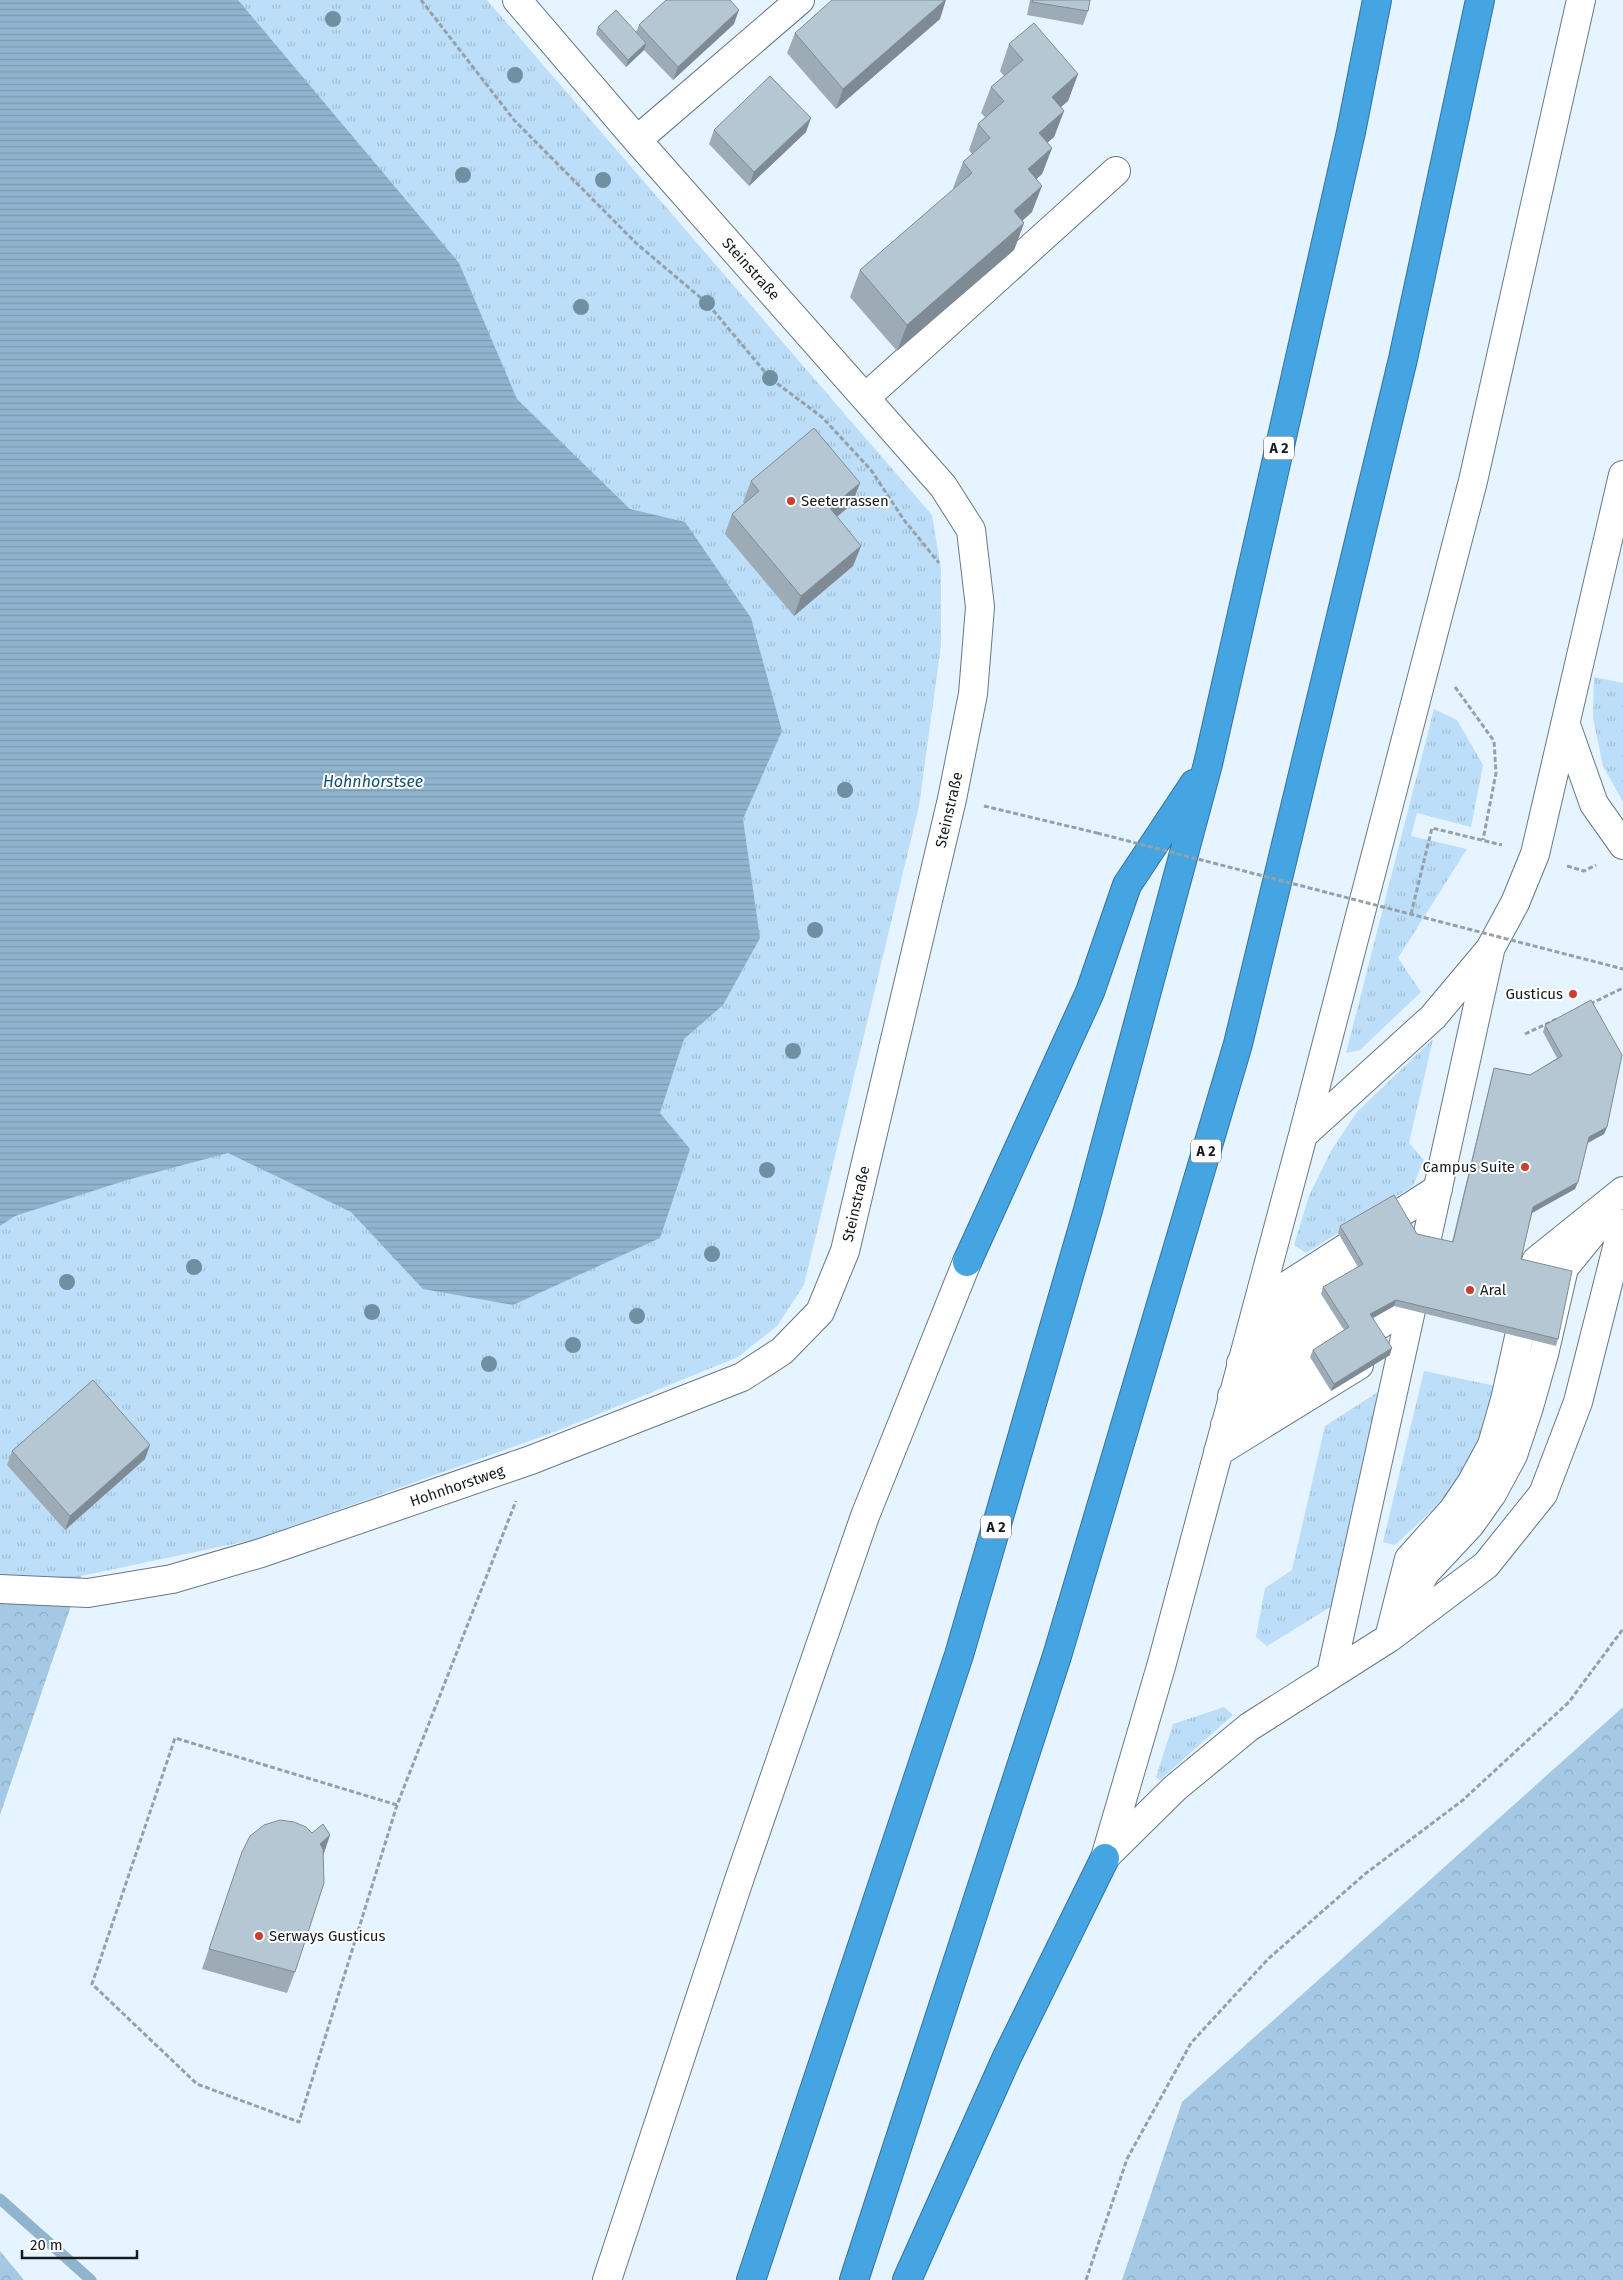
<svg xmlns="http://www.w3.org/2000/svg" width="1623" height="2280" font-family="'Fira Sans',sans-serif">
	<style>
		.grass { fill: url(#grass-tufts) }
		.forest { fill: url(#forest-crowns) }
		.water { fill: url(#water-rules) }
		.lines { fill: none; stroke-linecap: round; stroke-linejoin: round }
		.stream { stroke: #90b4ce; stroke-width: 11 }
		.minor-casing { stroke: #687884; stroke-width: 30 }
		.highway-casing { stroke: #34749e; stroke-width: 30 }
		.path { stroke: #95a1aa; stroke-width: 3; stroke-dasharray: 5 2.5; stroke-linecap: butt }
		.minor { stroke: #fff; stroke-width: 28 }
		.highway { stroke: #45a5e2; stroke-width: 28 }
		.path-bridge { stroke: #95a1aa; stroke-width: 3; stroke-dasharray: 5 2.5; stroke-linecap: butt }
		.tree { fill: #6f8fa3 }
		.wall { fill: #9dabb6 }
		.shaded-wall { fill: #7f8b94 }
		.building { fill: #b6c7d4; stroke: #7f8b94 }
		.poi-dot { fill: #cc3f2f; stroke: #fff; stroke-width: 2 }
		.labels { text-anchor: middle; stroke-width: 4; stroke-linejoin: round; paint-order: stroke }
		.shield { fill: #fff; stroke: #5a5f62; stroke-width: 1 }
		.shield-label { font-size: 14px; font-weight: bold; fill: #141a1f }
		.street-label { font-size: 15px; fill: #141a1f; stroke: #fff }
		.poi-label { font-size: 15px; fill: #141a1f; stroke: #fff; text-anchor: start }
		.water-label { font-size: 16px; font-style: italic; fill: #114f72; stroke: #fff }
	</style>
	<defs>
		<pattern id="grass-tufts" width="24" height="20" patternUnits="userSpaceOnUse" patternTransform="scale(1.25)"><rect width="24" height="20" fill="#bcdef8"/><path d="M3 7l-1-3M5 7V3M7 7l1-3M15 17l-1-3M17 17v-4M19 17l1-3" fill="none" stroke="#a1bed4"/></pattern>
		<pattern id="forest-crowns" width="20" height="18" patternUnits="userSpaceOnUse" patternTransform="scale(1.25)"><rect width="20" height="18" fill="#a5c9e4"/><path d="M2 6a3 3 0 1 1 6 0M12 15a3 3 0 1 1 6 0" fill="none" stroke="#8dacc3"/></pattern>
		<pattern id="water-rules" width="6" height="5" patternUnits="userSpaceOnUse" patternTransform="scale(1.25)"><rect width="6" height="5" fill="#90b4ce"/><path d="M0 2.5h6" fill="none" stroke="#7b9ab0"/></pattern>
	</defs>
	<rect width="100%" height="100%" fill="#e5f4ff"/>
	<path class="grass" d="M 0,0 L 487,0 L 932,515 L 941,569 L 941,645 L 919,806 L 804,1285 L 777,1326 L 738,1357 L 557,1431 L 257,1539 L 81,1576 L 0,1576 Z
		M 1594,677 L 1623,683 L 1623,802 L 1603,766 L 1593,718 Z
		M 1434,709 L 1457,720 L 1483,765 L 1471,827 L 1417,813 L 1411,836 L 1467,849 L 1398,958 L 1421,992 L 1360,1050 L 1346,1053 Z
		M 1433,1039 L 1409,1143 L 1424,1160 L 1413,1186 L 1306,1253 L 1294,1245 L 1309,1196 L 1331,1151 L 1357,1112 Z
		M 1424,1371 L 1500,1387 C 1495,1404 1491,1423 1484,1439 C 1466,1482 1428,1514 1395,1545 L 1383,1542 Z
		M 1378,1392 L 1332,1606 L 1267,1646 L 1256,1637 L 1265,1588 L 1292,1570 L 1325,1426 Z
		M 1224,1707 L 1233,1715 L 1160,1780 L 1156,1777 L 1173,1724 Z"/>
	<path class="forest" d="M 81,1576 L 0,1815 L 0,1577 Z
		M 1623,1707 L 1623,2280 L 1122,2280 L 1182,2102 Z
		M 0,2251 L 24,2280 L 0,2280 Z"/>
	<path class="water" d="M 0,0 L 238,0 L 459,263 L 517,399 L 630,509 L 685,522 L 751,618 L 782,731 L 743,819 L 760,938 L 723,1005 L 684,1039 L 660,1113 L 690,1149 L 660,1238 L 513,1305 L 423,1289 L 351,1212 L 228,1153 L 127,1180 L 15,1216 L 0,1226 Z"/>
	<g class="lines">
		<path class="stream" d="M 0,2199 L 91,2280"/>
		<g class="minor-casing">
			<path id="minor" d="M 637,140 L 800,0
				M 865,398 L 1116,171
				M 1566,725 L 1594,804 L 1623,845
				M 1303,1135 L 1433,1017 L 1490,949 L 1515,903 L 1535,854 L 1623,475
				M 1258,1304 L 1438,1189
				M 1250,1333 L 1389,1246
				M 1241,1363 L 1361,1288
				M 1232,1396 L 1372,1307
				M 1225,1425 L 1413,1303
				M 1218,1452 L 1359,1365
				M 0,1589 L 88,1593 L 172,1579 L 261,1553 L 531,1460 L 742,1377 L 782,1351 L 820,1312 L 845,1251 L 952,799 L 973,694 L 980,607 L 971,530 L 943,486 L 637,140 L 517,0
				M 1407,1606 L 1425,1573 L 1470,1525 L 1492,1494 L 1513,1455 L 1529,1407 L 1544,1354 L 1564,1268 L 1599,1225
				M 1389,1638 L 1409,1559 L 1453,1510 L 1472,1482 L 1492,1445 L 1505,1400 L 1536,1261 L 1623,1191
				M 1331,1674 L 1490,951
				M 1107,1855 L 1175,1788 L 1249,1727 L 1389,1638 L 1486,1565 L 1543,1494 L 1578,1402 L 1623,1224
				M 1105,1858 L 1162,1663 L 1303,1135 L 1473,481 L 1581,0
				M 607,2280 L 739,1880 L 865,1516 L 967,1262"/>
		</g>
		<g class="highway-casing">
			<path id="highway" d="M 967,1262 L 1090,992 L 1127,885 L 1194,784
				M 751,2280 L 959,1655 L 1088,1210 L 1208,764 L 1351,132 L 1377,0
				M 854,2280 L 1057,1656 L 1238,1044 L 1403,359 L 1480,0
				M 907,2280 L 1007,2057 L 1105,1858"/>
		</g>
		<path class="path" d="M 421,0 L 514,120 L 637,244 L 707,303 L 770,378 L 823,418 L 871,470 L 904,520 L 939,563
			M 1455,687 L 1494,741 L 1496,773 L 1483,840
			M 984,806 L 1097,833
			M 1567,866 L 1584,871 L 1596,865
			M 1411,914 L 1432,828 L 1502,845
			M 1590,1004 L 1623,988
			M 1525,1034 L 1559,1018
			M 397,1805 L 175,1738 L 92,1984 L 197,2084 L 299,2122 L 397,1805 L 516,1501
			M 1086,2280 L 1127,2159 L 1191,2043 L 1268,1959 L 1365,1874 L 1463,1800 L 1569,1702 L 1623,1629"/>
		<use href="#minor" class="minor"/>
		<use href="#highway" class="highway"/>
		<path class="path-bridge" d="M 1097,833 L 1623,969"/>
	</g>
	<g class="tree">
		<circle cx="333" cy="19" r="8"/>
		<circle cx="515" cy="75" r="8"/>
		<circle cx="463" cy="175" r="8"/>
		<circle cx="603" cy="180" r="8"/>
		<circle cx="707" cy="303" r="8"/>
		<circle cx="581" cy="307" r="8"/>
		<circle cx="770" cy="378" r="8"/>
		<circle cx="845" cy="790" r="8"/>
		<circle cx="815" cy="930" r="8"/>
		<circle cx="793" cy="1051" r="8"/>
		<circle cx="767" cy="1170" r="8"/>
		<circle cx="712" cy="1254" r="8"/>
		<circle cx="194" cy="1267" r="8"/>
		<circle cx="67" cy="1282" r="8"/>
		<circle cx="372" cy="1312" r="8"/>
		<circle cx="637" cy="1316" r="8"/>
		<circle cx="573" cy="1345" r="8"/>
		<circle cx="489" cy="1364" r="8"/>
	</g>
	<path class="wall" d="M 1030,0 L 1090,0 L 1088,11 L 1083,25 L 1027,15 Z
		M 940,19 L 836,109 L 787,53 L 795,33 Z
		M 734,24 L 673,80 L 644,50 L 626,67 L 596,34 L 598,27 L 636,32 L 639,25 Z
		M 1009,44 L 1078,74 L 1068,101 L 1061,107 L 1064,111 L 1054,137 L 1047,143 L 1052,148 L 1042,174 L 1036,179 L 1032,212 L 1022,221 L 1024,223 L 1014,250 L 897,351 L 850,297 L 860,270 L 954,189 L 953,188 L 963,162 L 972,154 L 969,150 L 978,124 L 985,117 L 981,113 L 991,87 L 1004,76 L 1000,71 Z
		M 714,130 L 806,132 L 749,186 L 709,144 Z
		M 751,481 L 852,504 L 837,517 L 861,546 L 853,566 L 794,616 L 725,534 L 732,514 L 745,503 L 743,502 Z
		M 1545,1025 L 1607,1127 L 1604,1134 L 1587,1143 L 1578,1182 L 1575,1189 L 1532,1213 L 1521,1259 L 1558,1339 L 1556,1346 L 1394,1306 L 1373,1318 L 1390,1355 L 1331,1391 L 1310,1357 L 1313,1350 L 1344,1330 L 1321,1294 L 1323,1287 L 1358,1267 L 1338,1233 L 1340,1226 L 1417,1234 L 1452,1242 L 1492,1075 L 1494,1068 L 1530,1075 L 1557,1058 L 1543,1032 Z
		M 12,1451 L 145,1459 L 65,1530 L 7,1465 Z
		M 312,1833 L 330,1835 L 323,1855 L 295,1972 L 287,1993 L 202,1969 L 242,1852 Z"/>
	<path class="shaded-wall" d="M 945,0 L 946,0 L 940,19 L 836,109 L 843,89 Z
		M 739,10 L 734,24 L 673,80 L 678,67 Z
		M 646,43 L 644,50 L 626,67 L 628,60 Z
		M 1078,74 L 1068,101 L 1042,123 L 1052,97 Z
		M 1064,111 L 1054,137 L 1029,159 L 1039,133 Z
		M 811,118 L 806,132 L 749,186 L 754,172 Z
		M 1052,148 L 1042,174 L 1018,196 L 1028,169 Z
		M 1042,186 L 1032,212 L 1004,237 L 1014,211 Z
		M 1024,223 L 1014,250 L 897,351 L 907,325 Z
		M 860,483 L 852,504 L 822,529 L 830,508 Z
		M 861,546 L 853,566 L 794,616 L 801,596 Z
		M 1607,1127 L 1604,1134 L 1586,1144 L 1589,1137 Z
		M 1578,1182 L 1575,1189 L 1530,1214 L 1533,1207 Z
		M 1396,1300 L 1394,1306 L 1368,1321 L 1370,1314 Z
		M 1392,1348 L 1390,1355 L 1331,1391 L 1334,1384 Z
		M 150,1445 L 145,1459 L 65,1530 L 70,1516 Z
		M 330,1835 L 323,1856 L 320,1844 Z"/>
	<path class="building" d="M 666,0 L 730,0 L 739,10 L 678,67 L 639,25 Z
		M 832,0 L 945,0 L 843,89 L 795,33 Z
		M 1033,0 L 1090,0 L 1088,11 L 1032,2 Z
		M 616,10 L 646,43 L 628,60 L 598,27 Z
		M 1034,23 L 1078,74 L 1052,97 L 1064,111 L 1039,133 L 1052,148 L 1028,169 L 1042,186 L 1014,211 L 1024,223 L 907,325 L 860,270 L 972,173 L 963,162 L 990,138 L 978,124 L 1004,101 L 991,87 L 1023,60 L 1009,44 Z
		M 770,76 L 811,118 L 754,172 L 714,130 Z
		M 814,428 L 860,483 L 830,508 L 861,546 L 801,596 L 732,514 L 759,491 L 751,481 Z
		M 1591,1000 L 1622,1055 L 1607,1127 L 1589,1137 L 1578,1182 L 1533,1207 L 1521,1259 L 1572,1271 L 1558,1339 L 1396,1300 L 1370,1314 L 1392,1348 L 1334,1384 L 1313,1350 L 1349,1327 L 1323,1287 L 1363,1264 L 1340,1226 L 1394,1195 L 1417,1234 L 1453,1242 L 1494,1068 L 1530,1075 L 1562,1056 L 1545,1025 Z
		M 93,1380 L 150,1445 L 70,1516 L 12,1451 Z
		M 280,1820 L 294,1822 L 306,1827 L 312,1833 L 323,1824 L 330,1835 L 320,1844 L 323,1849 L 324,1883 L 295,1972 L 209,1949 L 242,1852 L 250,1836 L 264,1825 Z"/>
	<g class="poi-dot">
		<circle cx="791" cy="501" r="5"/>
		<circle cx="1573" cy="994" r="5"/>
		<circle cx="1525" cy="1167" r="5"/>
		<circle cx="1470" cy="1290" r="5"/>
		<circle cx="259" cy="1936" r="5"/>
	</g>
	<g class="labels">
		<g class="shield">
			<rect x="1264" y="436.5" width="30" height="23" rx="4"/>
			<rect x="1191" y="1139.5" width="30" height="23" rx="4"/>
			<rect x="981" y="1515.5" width="30" height="23" rx="4"/>
		</g>
		<g class="shield-label">
			<text x="1279" y="453">A 2</text>
			<text x="1206" y="1156">A 2</text>
			<text x="996" y="1532">A 2</text>
		</g>
		<g class="street-label">
			<text transform="translate(751 269) rotate(48)" y="5">Steinstraße</text>
			<text transform="translate(949 810) rotate(-77)" y="5">Steinstraße</text>
			<text transform="translate(856 1204) rotate(-77)" y="5">Steinstraße</text>
			<text transform="translate(457 1486) rotate(-19)" y="5">Hohnhorstweg</text>
		</g>
		<g class="poi-label">
			<text x="801" y="506">Seeterrassen</text>
			<text x="1563" y="999" text-anchor="end">Gusticus</text>
			<text x="1515" y="1172" text-anchor="end">Campus Suite</text>
			<text x="1480" y="1295">Aral</text>
			<text x="269" y="1941">Serways Gusticus</text>
		</g>
		<g class="water-label">
			<text x="373" y="787">Hohnhorstsee</text>
		</g>
	</g>
	<path d="M22 2250v8h115v-8" fill="none" stroke="#141a1f" stroke-width="2.5"/>
	<text x="30" y="2250" font-size="15" fill="#141a1f" stroke="#ffffff" stroke-width="4" paint-order="stroke">20 m</text>
</svg>
